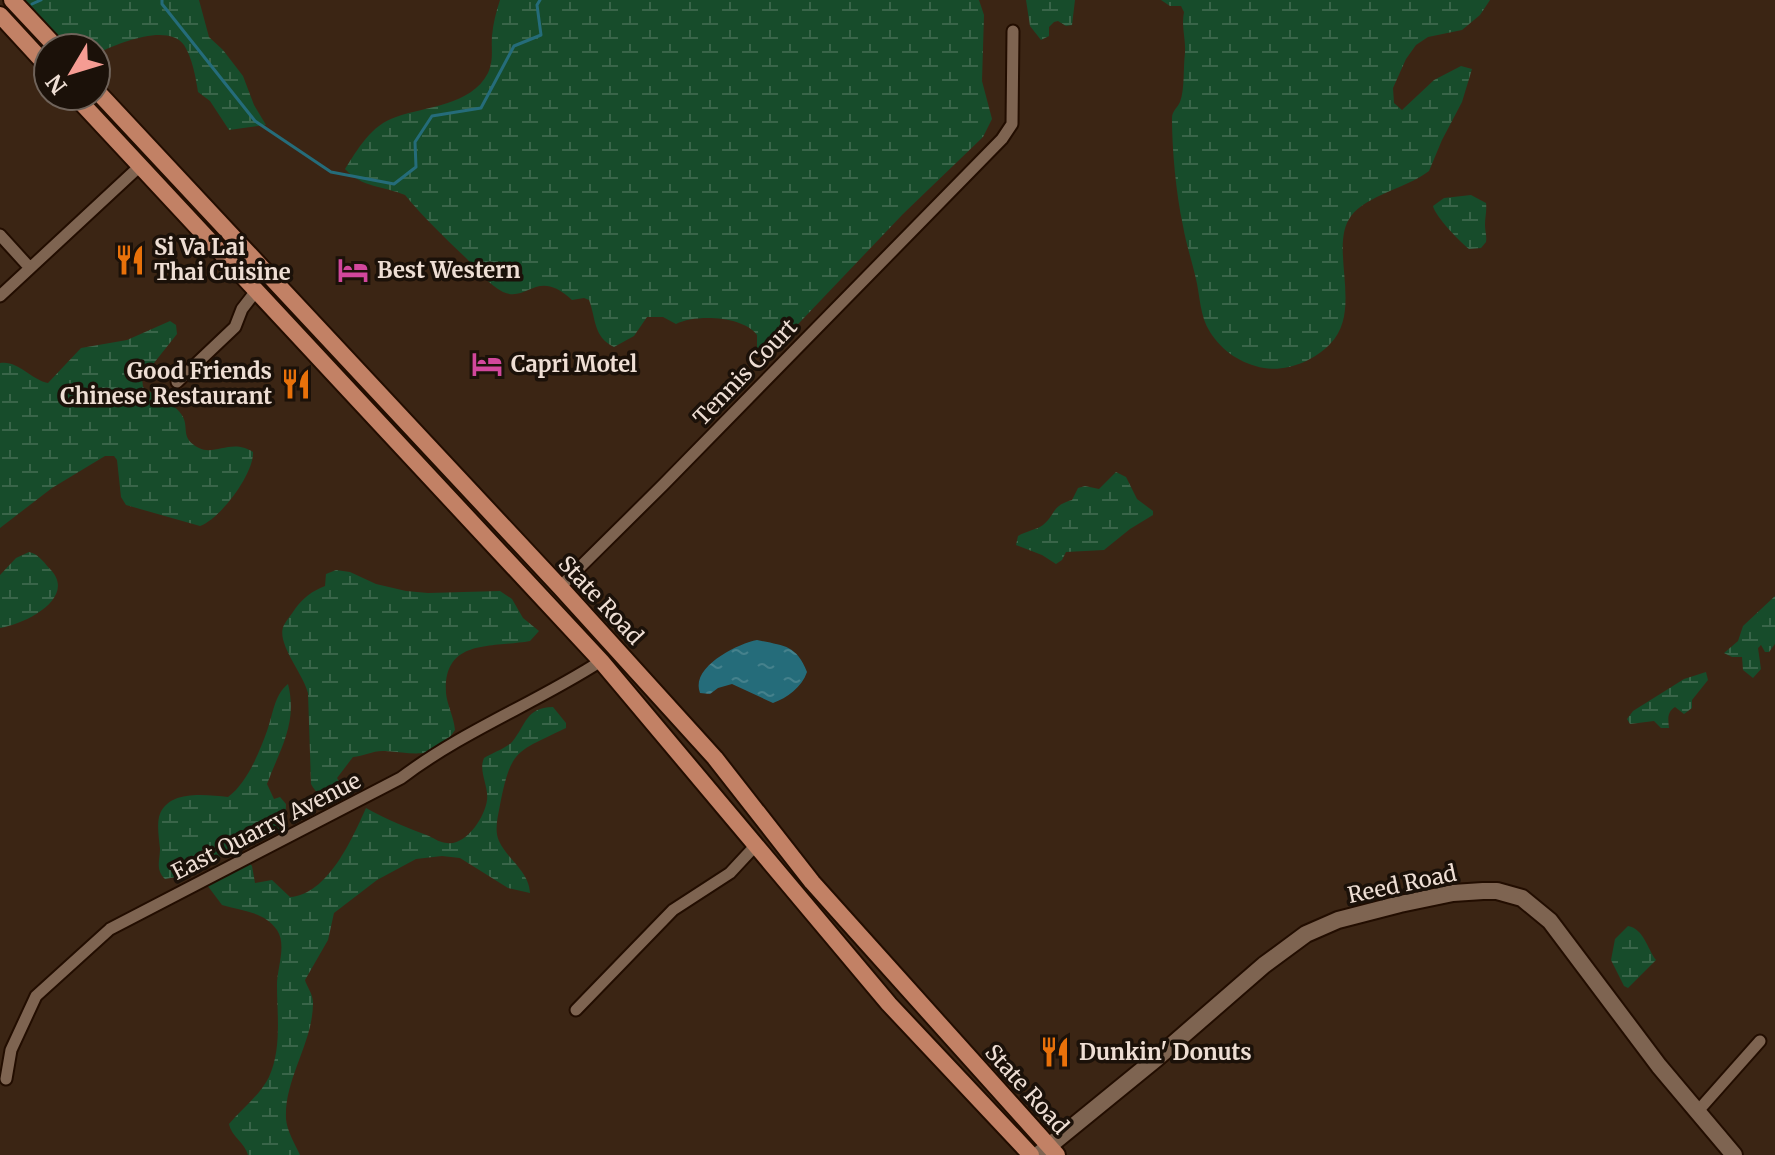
<svg xmlns="http://www.w3.org/2000/svg" width="1775" height="1155" font-family="Merriweather,serif">
	<style>
		.wetland { fill: url(#wetland-marsh) }
		.water { fill: url(#water-ripples) }
		.lines { fill: none; stroke-linecap: round; stroke-linejoin: round }
		.stream { stroke: #256c7a; stroke-width: 3 }
		.street-casing { stroke: #220d00; stroke-width: 15 }
		.secondary-casing { stroke: #220d00; stroke-width: 20 }
		.primary-casing { stroke: #220d00; stroke-width: 20 }
		.street { stroke: #7e6451; stroke-width: 11 }
		.secondary { stroke: #7e6451; stroke-width: 16 }
		.primary { stroke: #c28165; stroke-width: 16 }
		.labels { text-anchor: middle; stroke-width: 7; stroke-linejoin: round; paint-order: stroke }
		.poi-label { font-size: 22px; font-weight: bold; fill: #eeded4; stroke: #1b1109; text-anchor: start }
		.street-label { font-size: 22px; fill: #eeded4; stroke: #1b1109 }
	</style>
	<defs>
		<pattern id="wetland-marsh" width="20" height="14" patternUnits="userSpaceOnUse" patternTransform="scale(2)"><rect width="20" height="14" fill="#174c2b"/><path d="M1 5h8M5 5V1M11 12h8M15 12V8" fill="none" stroke="#396549"/></pattern>
		<pattern id="water-ripples" width="26" height="14" patternUnits="userSpaceOnUse" patternTransform="scale(2)"><rect width="26" height="14" fill="#256c7a"/><path d="M2 4q2-2 4 0t4 0M15 11q2-2 4 0t4 0" fill="none" stroke="#45818c"/></pattern>
	</defs>
	<rect width="100%" height="100%" fill="#3b2514"/>
	<path class="wetland" d="M 18,0 L 199,0 L 209,37 L 223,50 L 243,76 L 254,105 L 266,125 L 229,130 L 210,101 L 198,92 C 196,78 192,57 184,45 C 168,23 120,43 102,51 L 96,52 L 96,48 L 64,48 Z
		M 500,0 L 979,0 L 984,15 L 982,81 L 992,119 L 983,137 L 903,214 L 781,342 L 764,355 L 757,352 L 757,335 C 743,316 696,314 676,324 L 663,317 L 647,317 L 634,336 L 614,347 C 593,337 596,318 589,300 L 584,298 L 572,300 C 537,267 528,303 503,292 C 488,284 478,270 466,258 C 445,238 424,218 405,195 C 384,186 362,188 345,169 C 358,149 371,125 396,117 C 426,106 471,106 488,73 C 494,59 491,50 492,36 C 493,24 496,12 500,0 Z
		M 1026,0 L 1075,0 L 1072,25 L 1066,26 L 1058,21 L 1054,22 L 1049,27 L 1049,36 L 1041,40 L 1030,26 Z
		M 1161,0 L 1490,0 L 1480,15 L 1462,30 L 1428,37 L 1416,45 L 1406,59 L 1393,88 L 1394,103 L 1402,110 L 1434,80 L 1461,66 L 1472,69 L 1462,102 L 1442,140 L 1429,171 C 1407,188 1367,195 1351,216 C 1328,247 1364,310 1330,344 C 1314,361 1286,372 1264,368 C 1241,364 1222,351 1210,332 C 1200,317 1200,296 1196,279 C 1192,261 1186,244 1183,226 C 1176,193 1172,150 1172,118 C 1172,111 1178,107 1180,102 C 1185,89 1183,68 1185,53 C 1186,39 1181,27 1184,12 L 1181,6 L 1170,6 Z
		M 1471,195 L 1486,203 C 1487,211 1485,217 1485,225 C 1485,231 1487,236 1486,242 L 1481,248 L 1469,249 C 1460,242 1435,216 1433,206 L 1444,198 Z
		M 170,321 L 176,325 L 177,334 L 142,378 L 143,387 C 156,397 175,402 183,417 C 189,429 180,438 199,448 C 215,456 232,438 253,452 C 254,474 220,519 200,526 L 126,505 L 121,497 L 117,460 L 114,456 L 105,456 L 52,488 L 0,528 L 0,363 C 18,360 30,379 48,383 L 81,348 L 127,340 Z
		M 1116,472 L 1126,477 L 1137,499 L 1153,511 L 1153,515 L 1130,529 L 1104,550 L 1066,552 L 1062,560 L 1056,564 L 1042,555 L 1016,545 L 1018,536 C 1026,531 1036,530 1043,525 C 1056,514 1051,506 1072,500 L 1078,488 L 1085,486 L 1099,489 Z
		M 29,552 C 38,554 43,561 49,568 C 79,597 26,624 0,628 L 0,575 L 16,558 Z
		M 336,570 L 350,572 L 376,584 L 406,591 L 428,593 L 500,591 L 512,599 L 523,618 L 539,631 L 530,641 C 492,648 443,638 446,693 C 447,705 454,717 455,730 C 434,761 417,753 385,751 C 374,750 364,756 353,757 L 337,778 L 345,791 C 332,804 319,799 311,784 L 308,693 C 303,673 275,642 284,625 C 287,619 292,614 295,609 C 303,598 312,591 325,586 L 326,574 Z
		M 1775,596 L 1775,644 L 1769,652 L 1765,652 L 1761,645 L 1758,648 L 1761,669 L 1753,678 L 1743,670 L 1742,657 L 1732,657 L 1724,653 L 1738,641 L 1743,626 Z
		M 1706,672 L 1708,680 L 1692,700 L 1692,708 L 1684,714 L 1675,707 C 1667,712 1668,719 1669,728 L 1661,728 L 1654,721 L 1630,724 L 1627,719 L 1633,711 L 1684,679 Z
		M 288,684 C 298,723 280,749 267,784 L 274,799 L 280,797 L 286,804 L 285,829 L 256,839 L 239,851 L 197,863 L 176,877 L 165,879 C 155,869 160,860 160,849 C 159,839 157,826 159,817 C 167,789 206,795 228,797 C 247,783 259,753 267,731 C 273,715 274,695 288,684 Z
		M 553,707 L 566,723 L 566,728 C 517,752 511,748 500,805 C 498,816 494,830 499,841 C 507,859 529,871 530,893 L 508,888 L 460,858 L 442,856 L 416,859 L 377,880 L 334,913 L 328,940 L 305,980 C 307,987 313,994 313,1003 C 313,1043 284,1079 286,1119 C 287,1131 295,1144 300,1155 L 248,1155 C 245,1143 231,1136 229,1124 C 242,1109 260,1095 269,1077 C 282,1048 277,1015 277,985 C 277,968 287,945 277,930 C 264,911 241,911 222,905 L 201,877 L 202,874 L 223,862 L 247,860 L 252,866 L 255,883 L 272,880 L 290,897 C 328,895 353,837 366,808 C 387,820 408,828 429,836 C 435,839 441,843 447,843 C 466,846 485,817 487,800 C 489,786 478,771 484,758 C 492,753 505,749 512,742 C 527,724 525,708 553,707 Z
		M 1628,926 C 1644,929 1647,948 1656,960 L 1628,988 L 1624,986 L 1611,960 L 1615,939 Z"/>
	<path class="water" d="M 757,640 C 783,646 796,644 807,672 C 802,687 787,698 773,703 L 732,684 L 718,688 L 710,694 L 700,693 C 690,667 737,644 757,640 Z"/>
	<g class="lines">
		<path class="stream" d="M 162,0 L 162,4 L 255,121 L 331,172 L 394,184 L 416,167 L 415,142 L 432,116 L 481,108 L 514,46 L 541,35 L 537,5 L 540,0
			M 32,4 L 41,0"/>
		<g class="street-casing">
			<path id="street" d="M 0,235 L 30,268
				M 0,296 L 140,166
				M 177,382 L 235,327 L 242,309 L 256,291
				M 560,587 L 663,485 L 1002,139 L 1012,124 L 1013,31
				M 576,1010 L 673,910 L 730,873 L 756,845
				M 6,1079 L 11,1050 L 36,996 L 110,929 L 401,778 C 463,731 536,703 601,661
				M 1697,1112 L 1760,1041"/>
		</g>
		<g class="secondary-casing">
			<path id="secondary" d="M 1038,1155 L 1157,1058 L 1264,965 L 1306,934 L 1338,920 L 1400,904 L 1453,893 L 1483,891 L 1497,891 L 1522,898 L 1550,921 L 1659,1066 L 1734,1155"/>
		</g>
		<g class="primary-casing">
			<path id="primary" d="M 12,0 L 57,48
				M 0,15 L 48,67
				M 96,90 L 560,587 L 715,758 L 812,882 L 1057,1155
				M 75,96 L 601,661 L 889,1004 L 1031,1155"/>
		</g>
		<use href="#street" class="street"/>
		<use href="#secondary" class="secondary"/>
		<use href="#primary" class="primary"/>
	</g>
	<defs>
		<g id="restaurant-bare" transform="scale(2.4)"><path d="M-5-6h1v4h1v-4h1v4h1v-4h1v5L-1.5 .5V6h-2V.5L-5-1ZM5-6V6H3V1.5H1.5Q1.5-4 5-6Z" fill="#e8710a" stroke="#1b1109" stroke-width="2.5" paint-order="stroke"/></g>
		<g id="hotel-bare" transform="scale(2.4)"><path d="M-6-4.5h1.5V1H6V5H4.5V3h-9V5H-6ZM-4 0a1.8 1.8 0 1 1 3.6 0ZM.5 0V-2.5h3Q6-2.5 6 0Z" fill="#d1479c" stroke="#1b1109" stroke-width="2.5" paint-order="stroke"/></g>
	</defs>
	<g fill-rule="evenodd">
		<use href="#restaurant-bare" x="130" y="260"/>
		<use href="#hotel-bare" x="353" y="270"/>
		<use href="#hotel-bare" x="487" y="364"/>
		<use href="#restaurant-bare" x="296" y="384"/>
		<use href="#restaurant-bare" x="1055" y="1052"/>
	</g>
	<g class="labels">
		<g class="poi-label">
			<text x="154" y="255">Si Va Lai<tspan x="154" dy="25">Thai Cuisine</tspan></text>
			<text x="377" y="278">Best Western</text>
			<text x="511" y="372">Capri Motel</text>
			<text x="272" y="379" text-anchor="end">Good Friends<tspan x="272" dy="25">Chinese Restaurant</tspan></text>
			<text x="1079" y="1060">Dunkin' Donuts</text>
		</g>
		<g class="street-label">
			<text transform="translate(745 372) rotate(-46)" y="8">Tennis Court</text>
			<text transform="translate(601 600) rotate(47)" y="8">State Road</text>
			<text transform="translate(266 826) rotate(-27)" y="8">East Quarry Avenue</text>
			<text transform="translate(1402 884) rotate(-12)" y="8">Reed Road</text>
			<text transform="translate(1027 1089) rotate(48)" y="8">State Road</text>
		</g>
	</g>
	<g transform="translate(72 72) rotate(232)"><circle r="38" fill="#1b1109" stroke="#6f635a" stroke-width="2"/>
	<path d="M0-6L14 30L0 20L-14 30Z" fill="#f59c93"/>
	<text y="-12" font-size="22" font-weight="bold" text-anchor="middle" fill="#eeded4">N</text>
	</g>
</svg>
